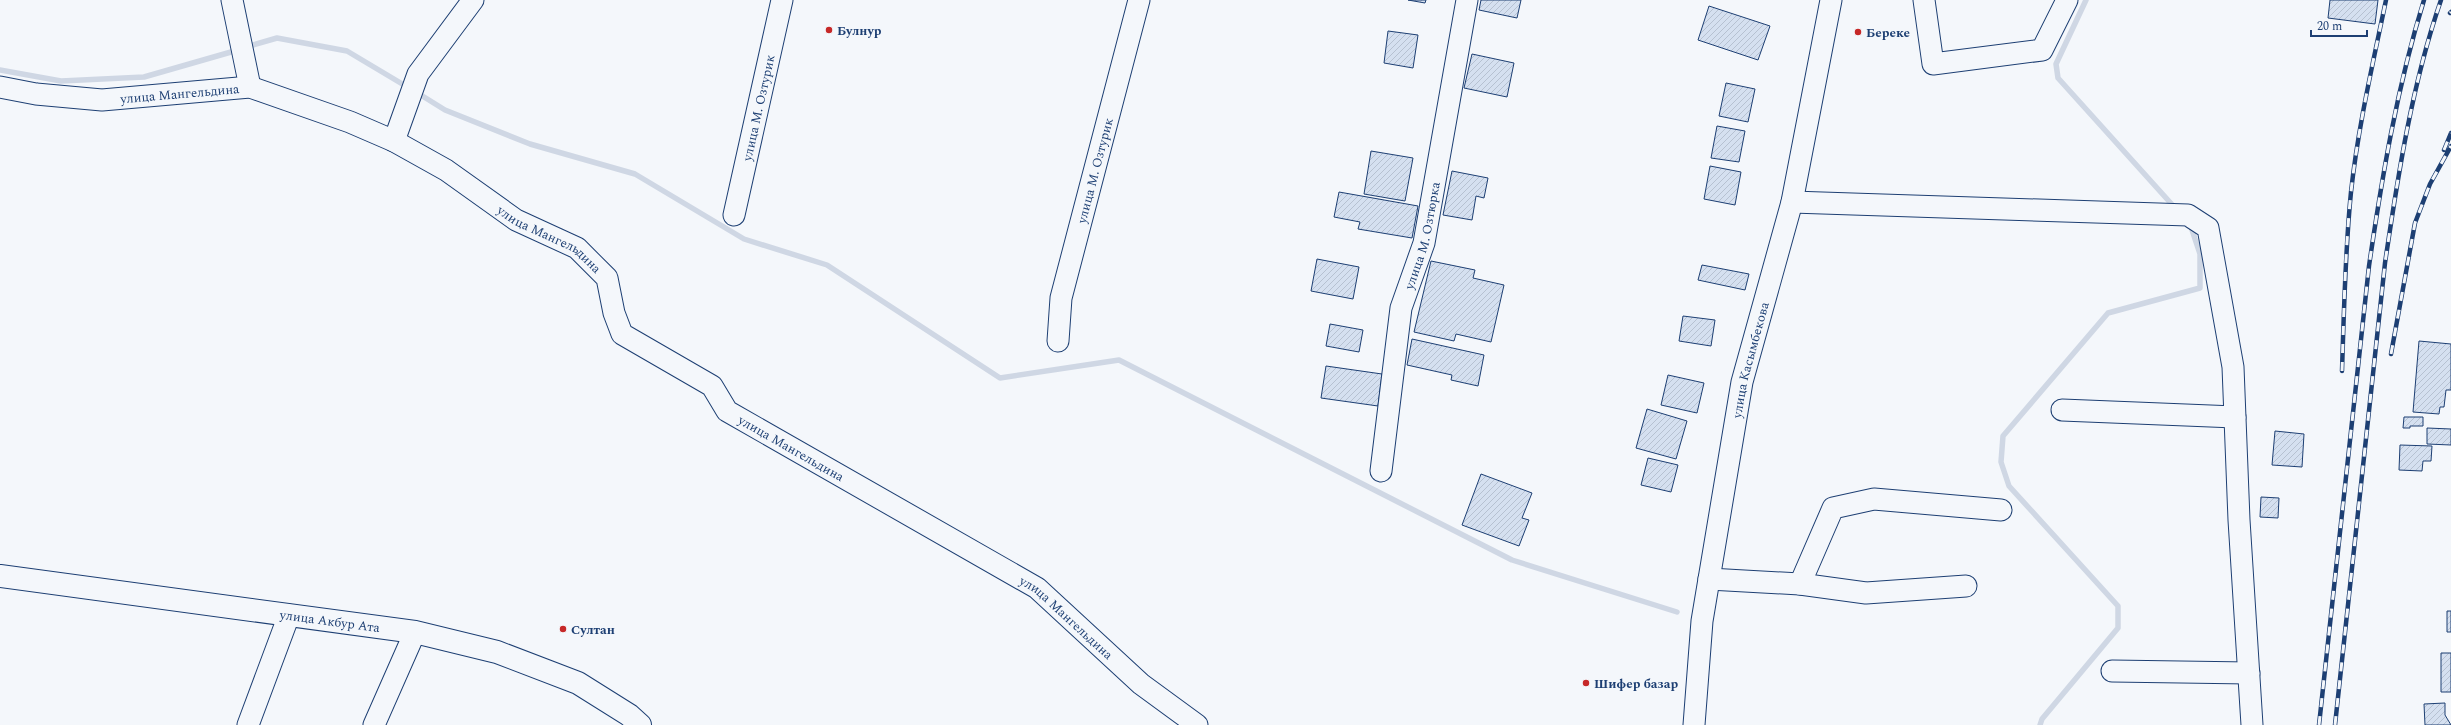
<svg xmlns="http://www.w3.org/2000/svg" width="2451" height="725" font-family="Spectral,serif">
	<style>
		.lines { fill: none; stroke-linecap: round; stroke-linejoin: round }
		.stream { stroke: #cfd7e4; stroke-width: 5.5 }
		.building { fill: url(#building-hatch); stroke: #1d3f73 }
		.minor-casing { stroke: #1d3f73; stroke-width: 23 }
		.major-casing { stroke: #1d3f73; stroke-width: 24 }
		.minor { stroke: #f4f7fb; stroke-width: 21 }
		.major { stroke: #f4f7fb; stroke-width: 22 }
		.rail-casing { stroke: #1d3f73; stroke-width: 4.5 }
		.rail { stroke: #f4f7fb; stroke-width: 3; stroke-dasharray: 9; stroke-linecap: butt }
		.poi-dot { fill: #c62828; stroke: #f4f7fb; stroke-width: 1.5 }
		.labels { text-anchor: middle; stroke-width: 3; stroke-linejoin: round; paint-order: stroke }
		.poi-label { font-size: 13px; font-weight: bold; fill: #1d3f73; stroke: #f4f7fb; text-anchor: start }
		.street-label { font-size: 13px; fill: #1d3f73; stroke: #f4f7fb }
	</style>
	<defs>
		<pattern id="building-hatch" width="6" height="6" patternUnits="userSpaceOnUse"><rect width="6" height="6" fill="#d5e0f0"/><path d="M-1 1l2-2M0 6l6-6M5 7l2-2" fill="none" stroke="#b6c1d1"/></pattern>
	</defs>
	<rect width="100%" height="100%" fill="#f4f7fb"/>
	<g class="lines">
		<path class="stream" d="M 2086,0 L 2056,64 L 2058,78 L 2176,209
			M 246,47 L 277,38 L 347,51 L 409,88
			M 0,70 L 61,81 L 144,77 L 238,50
			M 416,92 L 445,110 L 530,144 L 635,174 L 744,239 L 827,265 L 1000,378 L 1119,360 L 1512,560 L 1677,612
			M 2040,725 L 2042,719 L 2118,628 L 2118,606 L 2009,486 L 2001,462 L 2003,436 L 2108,313 L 2200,288 L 2200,254 L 2190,224"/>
	</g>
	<path class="building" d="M 1408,0 L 1426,0 L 1425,3 Z
		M 1481,0 L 1521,0 L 1517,18 L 1479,10 Z
		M 2330,0 L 2378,0 L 2375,24 L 2328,18 Z
		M 1709,6 L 1770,26 L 1758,60 L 1698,40 Z
		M 1388,31 L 1418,35 L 1413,68 L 1384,63 Z
		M 1472,54 L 1514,63 L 1507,97 L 1464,88 Z
		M 1726,83 L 1755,89 L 1748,122 L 1719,116 Z
		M 1717,126 L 1745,131 L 1739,162 L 1711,158 Z
		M 1371,151 L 1413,158 L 1405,201 L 1364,194 Z
		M 1710,166 L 1741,172 L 1735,205 L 1704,199 Z
		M 1452,171 L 1488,178 L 1484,198 L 1476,196 L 1472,220 L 1443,215 Z
		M 1339,192 L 1418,206 L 1412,238 L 1358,229 L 1360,222 L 1334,217 Z
		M 1317,259 L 1359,267 L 1353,299 L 1311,291 Z
		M 1431,261 L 1475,270 L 1473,278 L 1504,285 L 1491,342 L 1456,334 L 1454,341 L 1414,332 Z
		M 1702,265 L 1749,274 L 1745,290 L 1698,280 Z
		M 1683,316 L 1715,320 L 1711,346 L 1679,341 Z
		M 1330,324 L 1363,330 L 1359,352 L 1326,346 Z
		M 1412,339 L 1484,355 L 1478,386 L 1451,380 L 1452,375 L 1407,365 Z
		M 2419,341 L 2451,344 L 2451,390 L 2446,390 L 2444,407 L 2440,407 L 2439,414 L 2413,412 Z
		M 1326,366 L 1382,374 L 1378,406 L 1321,398 Z
		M 1668,375 L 1704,383 L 1697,413 L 1661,405 Z
		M 1647,409 L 1687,421 L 1676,459 L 1636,448 Z
		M 2404,417 L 2423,417 L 2423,426 L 2410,426 L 2410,428 L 2403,428 Z
		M 2427,428 L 2451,429 L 2451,445 L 2427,444 Z
		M 2275,431 L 2304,434 L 2302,467 L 2272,465 Z
		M 2400,445 L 2432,446 L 2431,461 L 2423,461 L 2422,471 L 2399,470 Z
		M 1648,458 L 1678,465 L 1671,492 L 1641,485 Z
		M 1481,474 L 1532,493 L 1522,518 L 1529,520 L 1519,546 L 1462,525 Z
		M 2261,497 L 2279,498 L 2278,518 L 2260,517 Z
		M 2447,611 L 2451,611 L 2451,632 L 2447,632 Z
		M 2441,653 L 2451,653 L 2451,692 L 2441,692 Z
		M 2445,703 L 2445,715 L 2451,725 L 2425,725 L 2424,704 Z"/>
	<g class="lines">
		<g class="minor-casing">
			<g id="minor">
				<path d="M 232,0 L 250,87"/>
				<path d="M 1924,0 L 1933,64 L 2042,50 L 2067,0"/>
				<path id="s1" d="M 0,87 L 36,94 L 102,100 L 250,87 L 350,122 L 394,141 L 446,170 L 516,220 L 577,248 L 607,278 L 614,313 L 622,334 L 712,386 L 727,411 L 1037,588 L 1141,684 L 1197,725"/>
				<path d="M 394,141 L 418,74 L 473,0"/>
				<path d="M 1792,202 L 2188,215 L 2208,228 L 2233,367 L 2239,520 L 2252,725"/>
				<path id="s2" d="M 734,215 L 782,0"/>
				<path id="s3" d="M 1058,341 L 1061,298 L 1139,0"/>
				<path d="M 2062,410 L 2235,417"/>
				<path id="s4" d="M 1381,471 L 1401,308 L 1424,243 L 1467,0"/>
				<path d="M 1709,579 L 1800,584 L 1866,593 L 1966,586"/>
				<path d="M 1800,584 L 1833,508 L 1874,499 L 2001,510"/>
				<path d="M 2112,671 L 2249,673"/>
				<path d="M 248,725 L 289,615"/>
				<path d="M 374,725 L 415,632"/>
				<path id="s5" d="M 1694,725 L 1702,621 L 1742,382 L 1792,202 L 1831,0"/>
			</g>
		</g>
		<g class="major-casing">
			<g id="major">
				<path id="s6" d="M 0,576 L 415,632 L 497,652 L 578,683 L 629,715 L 640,725"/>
			</g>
		</g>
		<use href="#minor" class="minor"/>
		<use href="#major" class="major"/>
		<g class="rail-casing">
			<path id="rail" d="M 2450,13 L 2451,12
				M 2444,150 L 2451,133
				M 2391,354 L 2415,223 L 2430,184 L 2451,146
				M 2342,371 C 2344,311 2345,251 2351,192 C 2358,127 2373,63 2386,0
				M 2319,725 L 2369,266 C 2382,177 2397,87 2424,0
				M 2335,725 L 2385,263 C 2398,175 2412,84 2441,0"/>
		</g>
		<use href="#rail" class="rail"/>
	</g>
	<g class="poi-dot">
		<circle cx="829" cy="30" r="4"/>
		<circle cx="1858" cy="32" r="4"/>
		<circle cx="563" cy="629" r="4"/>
		<circle cx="1586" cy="683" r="4"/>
	</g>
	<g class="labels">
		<g class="poi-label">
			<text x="837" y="35">Булнур</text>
			<text x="1866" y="37">Береке</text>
			<text x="571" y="634">Султан</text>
			<text x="1594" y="688">Шифер базар</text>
		</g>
		<g class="street-label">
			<text dy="5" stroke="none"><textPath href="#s1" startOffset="181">улица Мангельдина</textPath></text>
			<text dy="5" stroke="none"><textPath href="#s2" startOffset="110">улица М. Озтурик</textPath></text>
			<text dy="5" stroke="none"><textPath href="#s3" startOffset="175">улица М. Озтурик</textPath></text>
			<text dy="5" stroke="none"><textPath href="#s4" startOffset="240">улица М. Озтюрка</textPath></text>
			<text dy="5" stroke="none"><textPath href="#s1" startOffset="590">улица Мангельдина</textPath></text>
			<text dy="5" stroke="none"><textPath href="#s5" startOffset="370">улица Касымбекова</textPath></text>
			<text dy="5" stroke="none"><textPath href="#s1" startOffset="926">улица Мангельдина</textPath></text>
			<text dy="5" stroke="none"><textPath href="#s1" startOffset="1250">улица Мангельдина</textPath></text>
			<text dy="5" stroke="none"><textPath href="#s6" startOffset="333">улица Акбур Ата</textPath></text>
		</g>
	</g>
	<path d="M2311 30v6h56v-6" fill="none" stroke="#1d3f73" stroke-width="2"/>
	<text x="2317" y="30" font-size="12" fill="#1d3f73" stroke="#f4f7fb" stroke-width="3" paint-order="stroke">20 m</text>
</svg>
